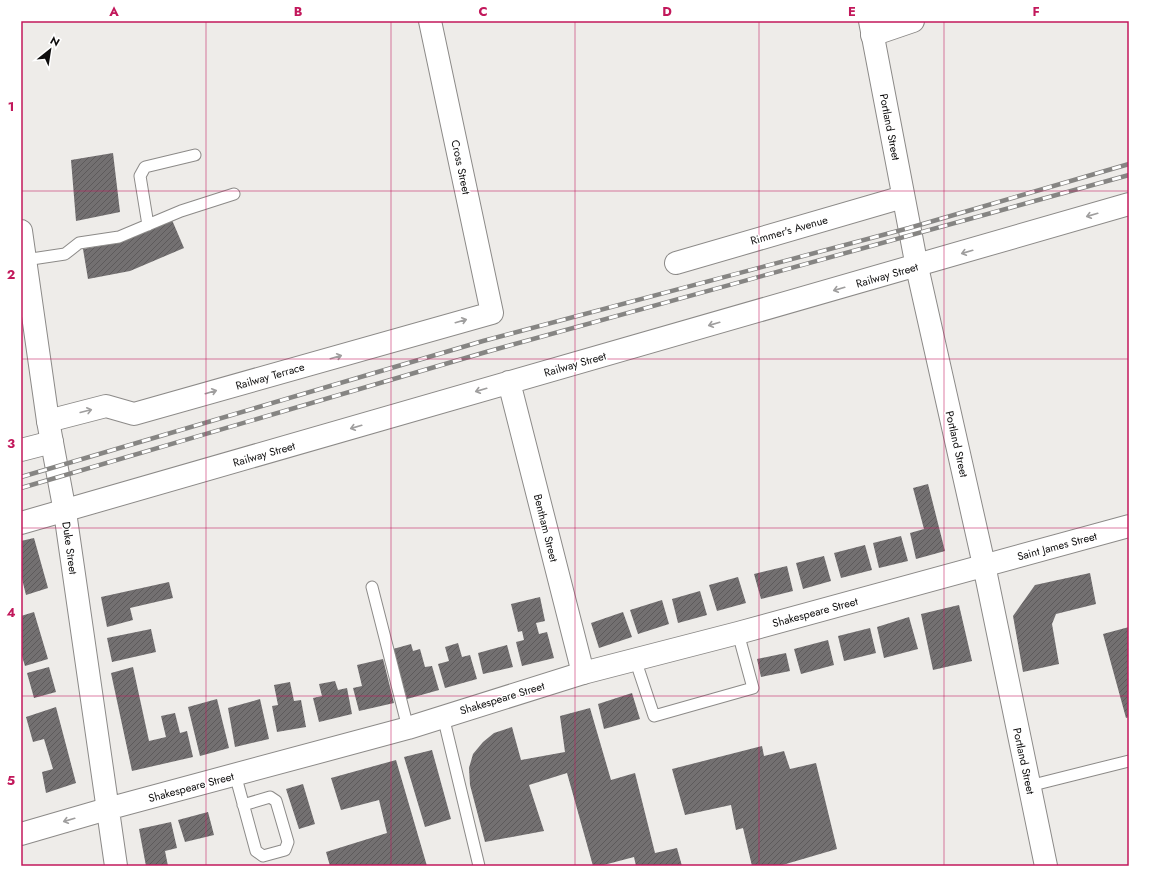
<svg xmlns="http://www.w3.org/2000/svg" width="1150" height="887" font-family="Jost,sans-serif">
	<style>
		.building { fill: url(#building-hatch) }
		.lines { fill: none; stroke-linecap: round; stroke-linejoin: round }
		.lane-casing { stroke: #8c8a88; stroke-width: 13 }
		.street-casing { stroke: #8c8a88; stroke-width: 24 }
		.secondary-casing { stroke: #8c8a88; stroke-width: 24 }
		.lane { stroke: #fff; stroke-width: 11 }
		.street { stroke: #fff; stroke-width: 22 }
		.secondary { stroke: #fff; stroke-width: 22 }
		.rail-casing { stroke: #868583; stroke-width: 4.5 }
		.rail { stroke: #fff; stroke-width: 3; stroke-dasharray: 9; stroke-linecap: butt }
		.oneway { stroke: #9f9e9e }
		.grid { fill: none; stroke: #c2185b; stroke-width: 1; stroke-opacity: 0.55 }
		.labels { text-anchor: middle; stroke-width: 3; stroke-linejoin: round; paint-order: stroke }
		.street-label { font-size: 11px; fill: #0e0d0d; stroke: #fff }
		.neatline { fill: none; stroke: #c2185b; stroke-width: 1.5 }
		.grid-label { font-size: 13px; text-anchor: middle; font-weight: bold; fill: #c2185b }
	</style>
	<defs>
		<pattern id="building-hatch" width="6" height="6" patternUnits="userSpaceOnUse"><rect width="6" height="6" fill="#737071"/><path d="M-1 1l2-2M0 6l6-6M5 7l2-2" fill="none" stroke="#5d5a5b"/></pattern>
	</defs>
	<rect width="100%" height="100%" fill="#eeece9"/>
	<path class="building" d="M 113,153 L 120,212 L 76,221 L 71,160 Z
		M 172,220 L 184,248 L 130,271 L 88,279 L 83,249 L 117,243 Z
		M 928,484 L 945,551 L 916,559 L 910,533 L 924,529 L 913,488 Z
		M 901,536 L 908,561 L 879,568 L 873,543 Z
		M 34,538 L 48,588 L 26,595 L 21,575 L 21,541 Z
		M 865,545 L 872,570 L 841,578 L 834,553 Z
		M 824,556 L 831,581 L 803,589 L 796,563 Z
		M 787,566 L 793,591 L 761,599 L 754,574 Z
		M 1090,573 L 1096,604 L 1056,614 L 1052,624 L 1059,664 L 1023,672 L 1013,616 L 1035,585 Z
		M 738,577 L 746,603 L 717,611 L 709,585 Z
		M 169,582 L 173,598 L 130,608 L 133,620 L 107,627 L 101,597 Z
		M 700,591 L 707,615 L 678,623 L 672,599 Z
		M 540,597 L 545,621 L 536,623 L 539,634 L 547,632 L 554,658 L 522,666 L 516,642 L 524,640 L 522,631 L 518,632 L 511,604 Z
		M 662,600 L 669,624 L 638,634 L 630,610 Z
		M 959,605 L 972,661 L 933,670 L 921,614 Z
		M 34,612 L 48,659 L 25,666 L 21,653 L 21,616 Z
		M 623,612 L 632,637 L 599,648 L 591,623 Z
		M 909,617 L 918,649 L 884,658 L 877,627 Z
		M 1129,627 L 1129,717 L 1126,718 L 1103,634 Z
		M 870,628 L 876,653 L 844,661 L 838,636 Z
		M 151,629 L 156,652 L 112,662 L 107,638 Z
		M 828,640 L 834,665 L 801,674 L 794,649 Z
		M 458,643 L 462,657 L 470,655 L 477,679 L 445,688 L 438,664 L 449,661 L 445,647 Z
		M 411,644 L 413,651 L 420,649 L 425,667 L 432,666 L 439,690 L 407,699 L 393,649 Z
		M 507,645 L 513,667 L 483,674 L 478,653 Z
		M 786,653 L 790,671 L 761,677 L 757,659 Z
		M 383,659 L 394,703 L 359,711 L 353,688 L 362,686 L 357,665 Z
		M 49,667 L 56,692 L 34,698 L 27,673 Z
		M 133,667 L 149,741 L 166,737 L 161,716 L 175,713 L 180,733 L 187,731 L 193,757 L 132,771 L 111,673 Z
		M 335,681 L 338,690 L 347,688 L 352,714 L 319,722 L 313,698 L 322,696 L 319,684 Z
		M 290,682 L 294,701 L 301,700 L 306,727 L 277,732 L 272,706 L 278,705 L 274,685 Z
		M 632,693 L 640,719 L 604,729 L 598,704 Z
		M 217,699 L 229,748 L 200,756 L 188,707 Z
		M 260,699 L 269,739 L 235,747 L 228,708 Z
		M 56,707 L 76,783 L 46,793 L 42,772 L 53,769 L 44,739 L 33,742 L 26,717 Z
		M 590,708 L 611,780 L 635,773 L 655,853 L 677,848 L 682,866 L 636,866 L 634,857 L 600,866 L 593,866 L 567,773 L 529,785 L 544,831 L 485,842 L 470,785 L 469,768 L 473,754 L 483,742 L 494,733 L 512,727 L 521,760 L 565,752 L 560,716 Z
		M 762,746 L 764,756 L 784,751 L 790,769 L 816,763 L 837,849 L 779,866 L 752,866 L 743,828 L 736,830 L 731,805 L 685,815 L 672,769 Z
		M 432,750 L 451,819 L 425,827 L 404,757 Z
		M 396,760 L 427,866 L 330,866 L 326,852 L 387,833 L 379,800 L 341,810 L 331,778 Z
		M 303,784 L 315,824 L 299,829 L 286,789 Z
		M 208,812 L 214,835 L 185,842 L 178,820 Z
		M 171,822 L 177,848 L 165,851 L 168,866 L 146,866 L 139,829 Z"/>
	<g class="lines">
		<g class="lane-casing">
			<path id="lane" d="M 148,225 L 140,176 L 145,167 L 195,155
				M 25,260 L 65,254 L 79,243 L 119,237 L 181,211 L 234,194
				M 372,587 L 408,728
				M 635,659 L 654,716 L 753,688 L 738,633
				M 443,716 L 479,866
				M 235,774 L 256,851 L 263,856 L 285,850 L 288,842 L 276,801 L 270,797 L 243,805
				M 1029,786 L 1129,761"/>
		</g>
		<g class="street-casing">
			<path id="street" d="M 872,35 L 913,21
				M 676,263 L 903,197
				M 509,382 L 583,673
				M 48,421 L 106,406 L 134,414 L 492,313 L 430,21
				M 21,450 L 52,442
				M 21,523 L 1129,204
				M 21,834 L 107,809"/>
		</g>
		<g class="secondary-casing">
			<path id="secondary" d="M 870,21 L 917,267 L 984,565 L 1046,866
				M 21,231 L 48,421 L 65,512 L 116,866
				M 107,809 L 408,728 L 583,673 L 738,633 L 1129,526"/>
		</g>
		<use href="#lane" class="lane"/>
		<use href="#street" class="street"/>
		<use href="#secondary" class="secondary"/>
		<g class="rail-casing">
			<path id="rail" d="M 21,477 L 483,341 L 909,228 L 1129,164
				M 21,488 L 486,352 L 1129,175"/>
		</g>
		<use href="#rail" class="rail"/>
	</g>
	<defs><path id="oneway-shaft" d="M-6 0H5M1.5-3L5.5 0L1.5 3" fill="none" stroke-width="1.6" stroke-linecap="round" stroke-linejoin="round"/></defs>
	<g class="oneway">
		<use href="#oneway-shaft" transform="translate(1092 215) rotate(164)"/>
		<use href="#oneway-shaft" transform="translate(967 252) rotate(164)"/>
		<use href="#oneway-shaft" transform="translate(839 289) rotate(164)"/>
		<use href="#oneway-shaft" transform="translate(461 321) rotate(-16)"/>
		<use href="#oneway-shaft" transform="translate(714 324) rotate(164)"/>
		<use href="#oneway-shaft" transform="translate(336 357) rotate(-16)"/>
		<use href="#oneway-shaft" transform="translate(481 390) rotate(164)"/>
		<use href="#oneway-shaft" transform="translate(211 392) rotate(-16)"/>
		<use href="#oneway-shaft" transform="translate(86 411) rotate(-14)"/>
		<use href="#oneway-shaft" transform="translate(356 427) rotate(164)"/>
		<use href="#oneway-shaft" transform="translate(69 820) rotate(164)"/>
	</g>
	<path class="grid" d="M 206,21 L 206,866M 391,21 L 391,866M 575,21 L 575,866M 759,21 L 759,866M 944,21 L 944,866M 21,191 L 1129,191M 21,359 L 1129,359M 21,528 L 1129,528M 21,696 L 1129,696"/>
	<g class="labels">
		<g class="street-label">
			<text transform="translate(890 127) rotate(79)" y="4">Portland Street</text>
			<text transform="translate(461 167) rotate(78)" y="4">Cross Street</text>
			<text transform="translate(789 230) rotate(-16)" y="4">Rimmer's Avenue</text>
			<text transform="translate(887 275) rotate(-16)" y="4">Railway Street</text>
			<text transform="translate(575 364) rotate(-16)" y="4">Railway Street</text>
			<text transform="translate(270 376) rotate(-16)" y="4">Railway Terrace</text>
			<text transform="translate(957 444) rotate(77)" y="4">Portland Street</text>
			<text transform="translate(264 454) rotate(-16)" y="4">Railway Street</text>
			<text transform="translate(546 528) rotate(76)" y="4">Bentham Street</text>
			<text transform="translate(1057 546) rotate(-15)" y="4">Saint James Street</text>
			<text transform="translate(70 548) rotate(82)" y="4">Duke Street</text>
			<text transform="translate(815 612) rotate(-15)" y="4">Shakespeare Street</text>
			<text transform="translate(502 698) rotate(-17)" y="4">Shakespeare Street</text>
			<text transform="translate(1024 761) rotate(78)" y="4">Portland Street</text>
			<text transform="translate(191 787) rotate(-15)" y="4">Shakespeare Street</text>
		</g>
	</g>
	<rect width="1150" height="887" fill="none" stroke="#ffffff" stroke-width="44"/>
	<g transform="translate(50 50) rotate(30)" stroke="#ffffff" stroke-width="3" paint-order="stroke">
	<path d="M0-3L7 15L0 10L-7 15Z" fill="#0e0d0d"/>
	<text y="-6" font-size="11" font-weight="bold" text-anchor="middle" fill="#0e0d0d">N</text>
	</g>
	<rect x="22" y="22" width="1106" height="843" class="neatline"/>
	<g class="grid-label">
		<text x="114" y="16">A</text>
		<text x="298" y="16">B</text>
		<text x="483" y="16">C</text>
		<text x="667" y="16">D</text>
		<text x="852" y="16">E</text>
		<text x="1036" y="16">F</text>
		<text x="11" y="111">1</text>
		<text x="11" y="279">2</text>
		<text x="11" y="448">3</text>
		<text x="11" y="617">4</text>
		<text x="11" y="785">5</text>
	</g>
</svg>
